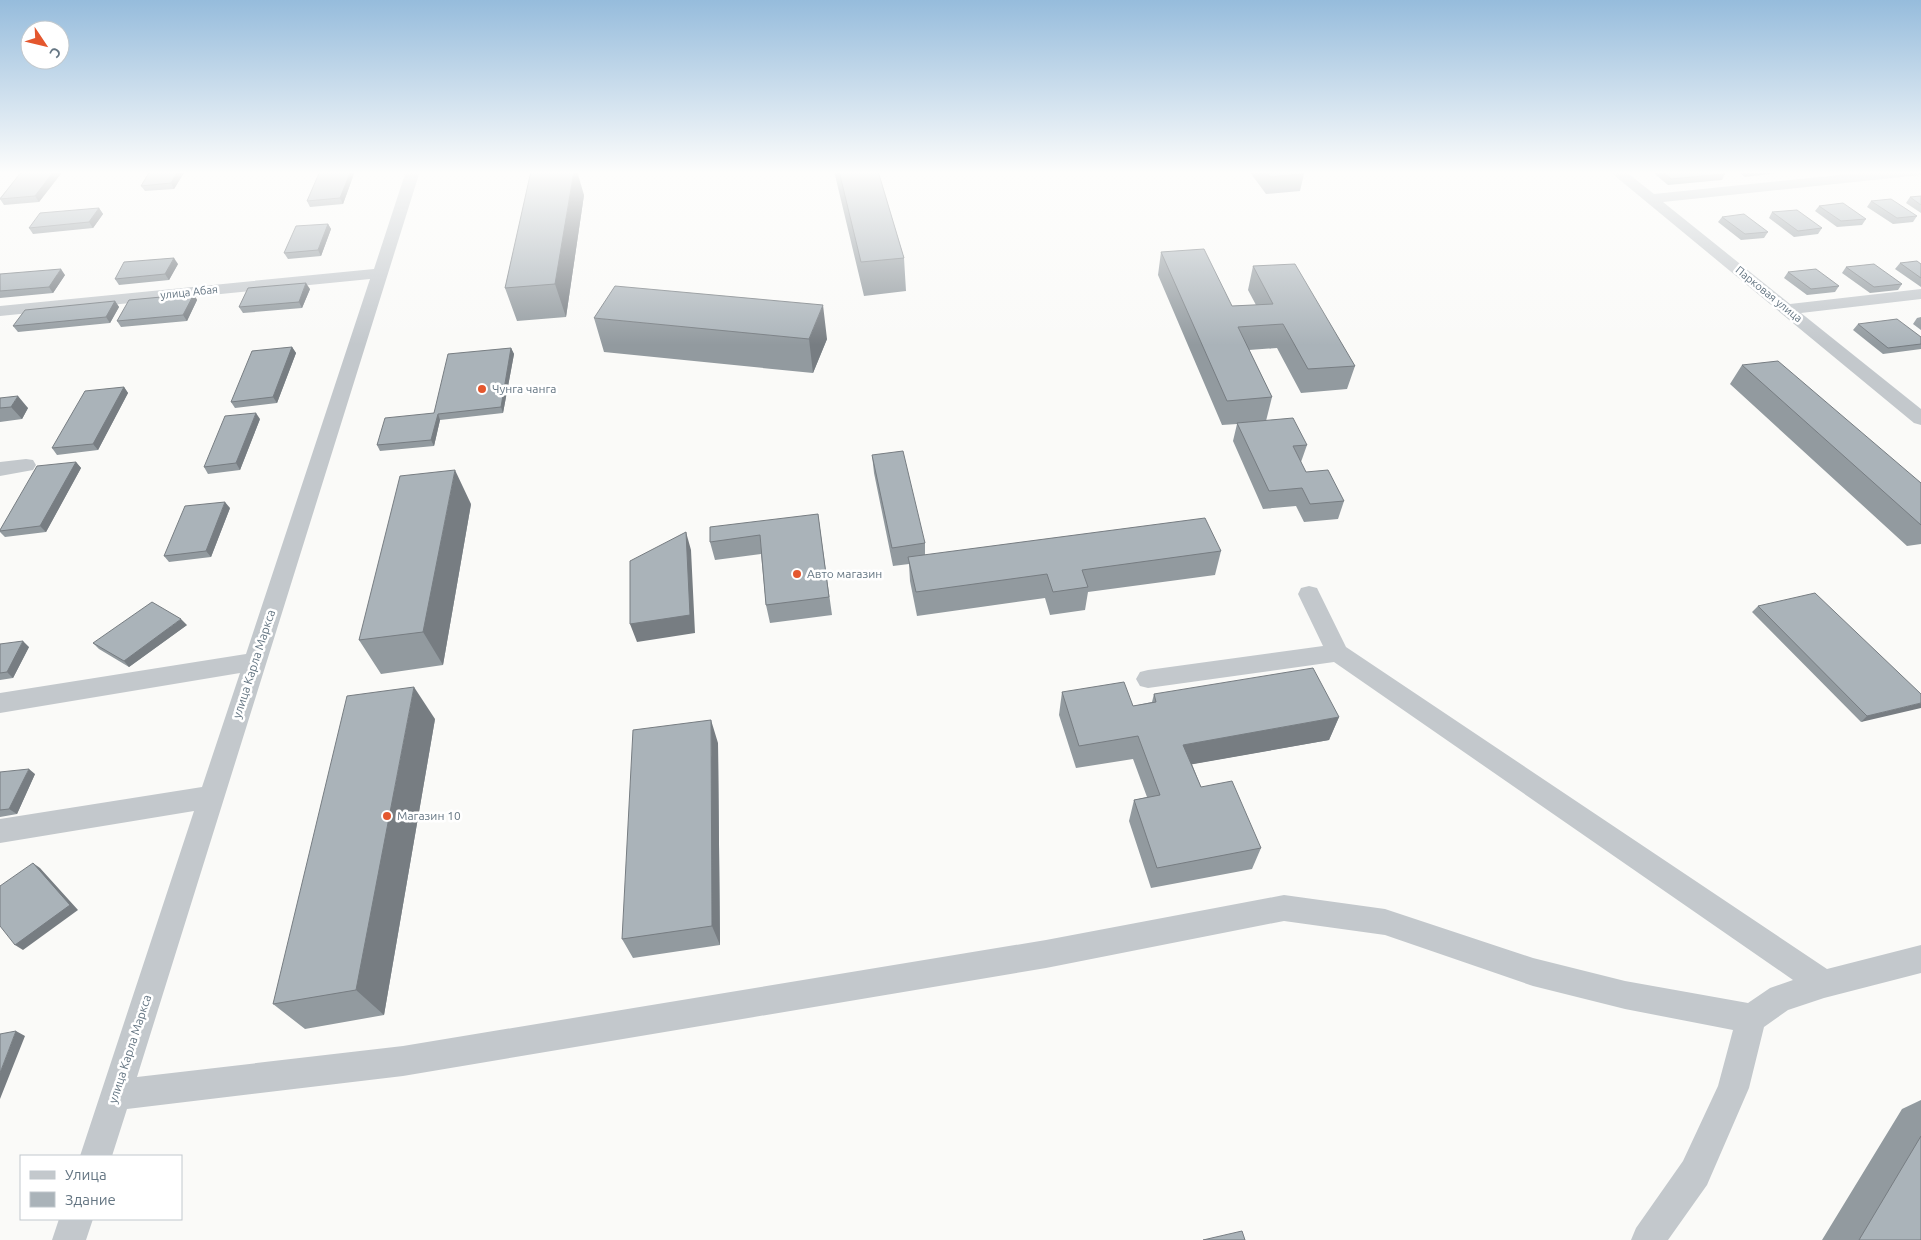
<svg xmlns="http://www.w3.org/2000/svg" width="1921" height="1240" font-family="Ubuntu,sans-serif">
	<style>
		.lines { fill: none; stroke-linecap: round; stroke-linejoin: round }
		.minor { fill: #c3c8cc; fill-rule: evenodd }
		.wall { fill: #929a9f }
		.shaded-wall { fill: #777d82 }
		.building { fill: #aab3b9; stroke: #777d82 }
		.poi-dot { fill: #e4572e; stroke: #fff; stroke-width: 2 }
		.labels { text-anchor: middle; stroke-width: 5; stroke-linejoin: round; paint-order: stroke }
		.far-street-label { font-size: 11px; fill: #657683; stroke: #fff }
		.poi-label { font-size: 12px; fill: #657683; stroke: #fff; text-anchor: start }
		.street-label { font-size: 12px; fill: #657683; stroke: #fff }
	</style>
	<rect width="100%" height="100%" fill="#fafaf8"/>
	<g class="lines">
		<path class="minor" d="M 406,171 L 420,171 L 137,1077 L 403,1046 L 1046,940 L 1284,895 L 1385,909 L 1533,958 L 1625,981 L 1748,1003 L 1770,988 L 1793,980 L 1334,662 L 1148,688 L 1140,686 L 1136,679 L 1140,672 L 1148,670 L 1323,646 L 1298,594 L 1301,588 L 1309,586 L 1317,588 L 1346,647 L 1827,969 L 1921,945 L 1921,973 L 1824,998 L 1788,1010 L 1764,1027 L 1749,1088 L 1707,1185 L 1668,1240 L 1631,1240 L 1636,1228 L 1683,1161 L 1718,1086 L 1733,1030 L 1625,1009 L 1533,986 L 1385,935 L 1284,921 L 1046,968 L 403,1076 L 127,1109 L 112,1156 L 80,1156 L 194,811 L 0,843 L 0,819 L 202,787 L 240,673 L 0,713 L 0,693 L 246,654 L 370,279 L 0,316 L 0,306 L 374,269 Z
			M 1609,171 L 1625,171 L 1654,194 L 1878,171 L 1921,171 L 1921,175 L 1663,202 L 1790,304 L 1921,289 L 1921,299 L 1801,313 L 1921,409 L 1921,425 L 1914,423 Z
			M 26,459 L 33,460 L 36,465 L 33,470 L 0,476 L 0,462 Z
			M 59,1219 L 93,1219 L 86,1240 L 52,1240 Z"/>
	</g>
	<path class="wall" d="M 22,171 L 63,171 L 39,202 L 4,205 L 0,199 L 0,198 Z
		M 150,171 L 185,171 L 174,189 L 145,191 L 141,186 Z
		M 355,171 L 343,204 L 310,207 L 307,201 Z
		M 834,171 L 878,171 L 904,258 L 906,291 L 864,296 Z
		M 1249,171 L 1302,171 L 1304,174 L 1300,191 L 1266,194 Z
		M 1651,171 L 1721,171 L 1725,174 L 1722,180 L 1668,185 Z
		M 1737,171 L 1795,171 L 1745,177 Z
		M 584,195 L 566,317 L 517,321 L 505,288 Z
		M 1921,196 L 1921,213 L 1906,203 L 1910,197 Z
		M 1871,201 L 1917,216 L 1913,222 L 1893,224 L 1867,207 Z
		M 1819,206 L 1866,219 L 1862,225 L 1837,227 L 1815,211 Z
		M 99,208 L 103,214 L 93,228 L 33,234 L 29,228 Z
		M 1772,212 L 1822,228 L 1818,234 L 1794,237 L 1769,218 Z
		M 1722,217 L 1768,232 L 1764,238 L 1741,240 L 1718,222 Z
		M 328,224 L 331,229 L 321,256 L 288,259 L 284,253 Z
		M 1161,252 L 1232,306 L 1256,305 L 1248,290 L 1253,266 L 1355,366 L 1347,389 L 1301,393 L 1277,348 L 1249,350 L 1272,397 L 1266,421 L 1307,445 L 1301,462 L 1306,472 L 1344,501 L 1338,519 L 1304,522 L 1296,506 L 1263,509 L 1233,441 L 1237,424 L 1222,425 L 1158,275 Z
		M 1900,263 L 1921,264 L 1921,287 L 1895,269 Z
		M 178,264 L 169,280 L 119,285 L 115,279 Z
		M 1846,267 L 1902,284 L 1898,290 L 1870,293 L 1842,273 Z
		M 1788,272 L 1839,286 L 1835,292 L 1807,295 L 1784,278 Z
		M 0,274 L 65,275 L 53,293 L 0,298 Z
		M 310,289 L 302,308 L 243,313 L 239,307 Z
		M 194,294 L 197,300 L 187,321 L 121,327 L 117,321 Z
		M 115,301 L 119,307 L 110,323 L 18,332 L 13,326 Z
		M 1921,317 L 1921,330 L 1913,324 L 1917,318 Z
		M 594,318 L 827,339 L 813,373 L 604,352 Z
		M 1858,324 L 1921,337 L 1921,349 L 1883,354 L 1853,330 Z
		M 292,347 L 296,353 L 277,403 L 235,408 L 231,402 Z
		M 511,348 L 514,354 L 503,413 L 440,420 L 434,446 L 380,451 L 377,445 L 434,413 Z
		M 1742,365 L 1921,483 L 1921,544 L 1907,546 L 1730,384 Z
		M 124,387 L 128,393 L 98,450 L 57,455 L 52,448 Z
		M 0,398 L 28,408 L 22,419 L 0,422 Z
		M 260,419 L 240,470 L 208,474 L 204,467 Z
		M 872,455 L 925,543 L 925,555 L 1221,551 L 1215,575 L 1088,592 L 1085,610 L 1050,615 L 1045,598 L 917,616 L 910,581 L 909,564 L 893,566 L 874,473 Z
		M 76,462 L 81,468 L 46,532 L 5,537 L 0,532 L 0,530 Z
		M 471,504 L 443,665 L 381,674 L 359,640 Z
		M 230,508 L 211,557 L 169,562 L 164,556 Z
		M 818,514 L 832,615 L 770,623 L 766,605 L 761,554 L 715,560 L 710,542 Z
		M 1758,606 L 1921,694 L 1861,722 L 1752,612 Z
		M 187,625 L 129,667 L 99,649 L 93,643 Z
		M 0,644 L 29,647 L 13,678 L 0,680 Z
		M 1062,692 L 1133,706 L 1152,702 L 1154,694 L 1339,717 L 1329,740 L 1192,764 L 1201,787 L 1261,848 L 1252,869 L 1151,888 L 1129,821 L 1134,800 L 1147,797 L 1133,759 L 1076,768 L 1059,715 Z
		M 435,719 L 384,1015 L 305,1029 L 273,1004 Z
		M 718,743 L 720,945 L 633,958 L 622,939 Z
		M 0,772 L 35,774 L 17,814 L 0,817 Z
		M 1921,1100 L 1921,1240 L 1822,1240 L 1902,1109 Z"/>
	<path class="shaded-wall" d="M 54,171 L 63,171 L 39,202 L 35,196 Z
		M 178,171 L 185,171 L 174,189 L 171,183 Z
		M 351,171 L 355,171 L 343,204 L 340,198 Z
		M 574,171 L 577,171 L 584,195 L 566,317 L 555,284 Z
		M 99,208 L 103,214 L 93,228 L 89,222 Z
		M 328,224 L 331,229 L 321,256 L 318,250 Z
		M 174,258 L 178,264 L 169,280 L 165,274 Z
		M 61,269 L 65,275 L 53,293 L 49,287 Z
		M 306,283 L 310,289 L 302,308 L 299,302 Z
		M 194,294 L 197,300 L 187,321 L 183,315 Z
		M 115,301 L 119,307 L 110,323 L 106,317 Z
		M 823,305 L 827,339 L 813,373 L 809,339 Z
		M 292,347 L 296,353 L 277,403 L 273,397 Z
		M 511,348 L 514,354 L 503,413 L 501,407 Z
		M 124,387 L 128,393 L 98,450 L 93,444 Z
		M 18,396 L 28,408 L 22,419 L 11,407 Z
		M 256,413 L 260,419 L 240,470 L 236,463 Z
		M 438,414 L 440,420 L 434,446 L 431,440 Z
		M 76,462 L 81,468 L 46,532 L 40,526 Z
		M 455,470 L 471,504 L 443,665 L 423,632 Z
		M 225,502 L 230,508 L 211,557 L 206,551 Z
		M 686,532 L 691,550 L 695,633 L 637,642 L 630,624 Z
		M 181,619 L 187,625 L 129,667 L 124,661 Z
		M 23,641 L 29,647 L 13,678 L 7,672 Z
		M 414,687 L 435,719 L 384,1015 L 356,990 Z
		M 1921,703 L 1921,708 L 1861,722 L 1867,716 Z
		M 1339,717 L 1329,740 L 1177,767 L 1183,745 Z
		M 711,720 L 718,743 L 720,945 L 712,926 Z
		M 29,769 L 35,774 L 17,814 L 9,809 Z
		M 33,863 L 40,868 L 78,910 L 23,950 L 15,945 Z
		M 16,1031 L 25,1036 L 0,1099 L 0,1073 Z"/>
	<path class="building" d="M 22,171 L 54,171 L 35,196 L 0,199 Z
		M 150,171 L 178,171 L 171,183 L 141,186 Z
		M 320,171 L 351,171 L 340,198 L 307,201 Z
		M 531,171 L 574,171 L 555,284 L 505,288 Z
		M 839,171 L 878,171 L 904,258 L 861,262 Z
		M 1266,171 L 1302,171 L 1304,174 L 1270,177 Z
		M 1661,171 L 1721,171 L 1725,174 L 1671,179 Z
		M 1921,196 L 1921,205 L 1910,197 Z
		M 1891,199 L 1917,216 L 1897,218 L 1871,201 Z
		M 1843,203 L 1866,219 L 1841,221 L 1819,206 Z
		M 99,208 L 89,222 L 29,228 L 40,213 Z
		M 1797,210 L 1822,228 L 1798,231 L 1772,212 Z
		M 1744,214 L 1768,232 L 1745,234 L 1722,217 Z
		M 328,224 L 318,250 L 284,253 L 296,226 Z
		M 1204,249 L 1232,306 L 1273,304 L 1253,266 L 1295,264 L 1355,366 L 1308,369 L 1283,324 L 1238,327 L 1272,397 L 1227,401 L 1161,252 Z
		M 174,258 L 165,274 L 115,279 L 124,262 Z
		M 1917,261 L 1921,264 L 1921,278 L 1900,263 Z
		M 1874,264 L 1902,284 L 1874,287 L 1846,267 Z
		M 61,269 L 49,287 L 0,291 L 0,274 Z
		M 1816,269 L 1839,286 L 1811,289 L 1788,272 Z
		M 306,283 L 299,302 L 239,307 L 248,288 Z
		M 615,286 L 823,305 L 809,339 L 594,318 Z
		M 194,294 L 183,315 L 117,321 L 129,300 Z
		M 115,301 L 106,317 L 13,326 L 25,310 Z
		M 1897,319 L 1921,337 L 1921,344 L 1888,348 L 1858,324 Z
		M 292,347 L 273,397 L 231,402 L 252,351 Z
		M 511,348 L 501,407 L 438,414 L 431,440 L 377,445 L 385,418 L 434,413 L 448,354 Z
		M 1778,361 L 1921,483 L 1921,525 L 1742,365 Z
		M 124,387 L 93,444 L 52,448 L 85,391 Z
		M 18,396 L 11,407 L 0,408 L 0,398 Z
		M 256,413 L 236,463 L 204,467 L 225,416 Z
		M 1293,418 L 1307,445 L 1293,446 L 1306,472 L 1328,470 L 1344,501 L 1310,504 L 1302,488 L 1269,491 L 1237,423 Z
		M 903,451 L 925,543 L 892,548 L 872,455 Z
		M 76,462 L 40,526 L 0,531 L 0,530 L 37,466 Z
		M 455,470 L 423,632 L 359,640 L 400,476 Z
		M 225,502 L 206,551 L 164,556 L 185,506 Z
		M 818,514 L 829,597 L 766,605 L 760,535 L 710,542 L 710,527 Z
		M 1205,518 L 1221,551 L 1082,570 L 1088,587 L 1053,592 L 1047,574 L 916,592 L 908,557 Z
		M 686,532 L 690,615 L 630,624 L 630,561 Z
		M 1815,593 L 1921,694 L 1921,703 L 1867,716 L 1758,606 Z
		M 152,602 L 181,619 L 124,661 L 93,643 Z
		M 23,641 L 7,672 L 0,673 L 0,644 Z
		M 1313,668 L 1339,717 L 1183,745 L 1201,787 L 1232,781 L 1261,848 L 1157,868 L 1134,800 L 1160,795 L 1138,736 L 1079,746 L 1062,692 L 1124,682 L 1133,706 L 1156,702 L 1154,694 Z
		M 414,687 L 356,990 L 273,1004 L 347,696 Z
		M 711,720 L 712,926 L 622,939 L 633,730 Z
		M 29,769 L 9,809 L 0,810 L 0,772 Z
		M 33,863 L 70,905 L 15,945 L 0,926 L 0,886 Z
		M 16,1031 L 0,1073 L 0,1034 Z
		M 1921,1136 L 1921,1240 L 1859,1240 Z
		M 1242,1231 L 1245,1240 L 1203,1240 Z"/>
	<linearGradient id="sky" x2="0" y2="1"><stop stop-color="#96bcdc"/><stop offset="0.5" stop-color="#fdfdfc"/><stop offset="1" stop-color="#fdfdfc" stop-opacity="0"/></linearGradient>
	<rect width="1921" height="345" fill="url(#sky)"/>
	<g class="poi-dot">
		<circle cx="482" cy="389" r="5"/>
		<circle cx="797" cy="574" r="5"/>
		<circle cx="387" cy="816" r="5"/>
	</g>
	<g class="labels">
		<g class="far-street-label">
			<text transform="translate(189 292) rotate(-6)" y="4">улица Абая</text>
			<text transform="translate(1769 294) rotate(39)" y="4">Парковая улица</text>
		</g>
		<g class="poi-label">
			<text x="492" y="393">Чунга чанга</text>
			<text x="807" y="578">Авто магазин</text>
			<text x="397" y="820">Магазин 10</text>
		</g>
		<g class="street-label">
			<text transform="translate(254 664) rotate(-72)" y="4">улица Карла Маркса</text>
			<text transform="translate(130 1049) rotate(-72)" y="4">улица Карла Маркса</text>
		</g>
	</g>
	<rect x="20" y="1155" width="162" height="65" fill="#ffffff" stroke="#c1c8cd"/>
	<rect x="30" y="1171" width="25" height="8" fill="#c3c8cc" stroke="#c1c8cd"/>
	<text x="65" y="1180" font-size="15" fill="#657683">Улица</text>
	<rect x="30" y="1192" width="25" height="15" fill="#aab3b9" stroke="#c1c8cd"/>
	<text x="65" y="1205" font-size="15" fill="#657683">Здание</text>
	<g transform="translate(45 45) rotate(125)"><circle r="24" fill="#ffffff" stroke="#c1c8cd"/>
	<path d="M0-4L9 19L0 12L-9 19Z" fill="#e4572e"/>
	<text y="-8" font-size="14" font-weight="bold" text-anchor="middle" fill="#657683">С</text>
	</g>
</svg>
